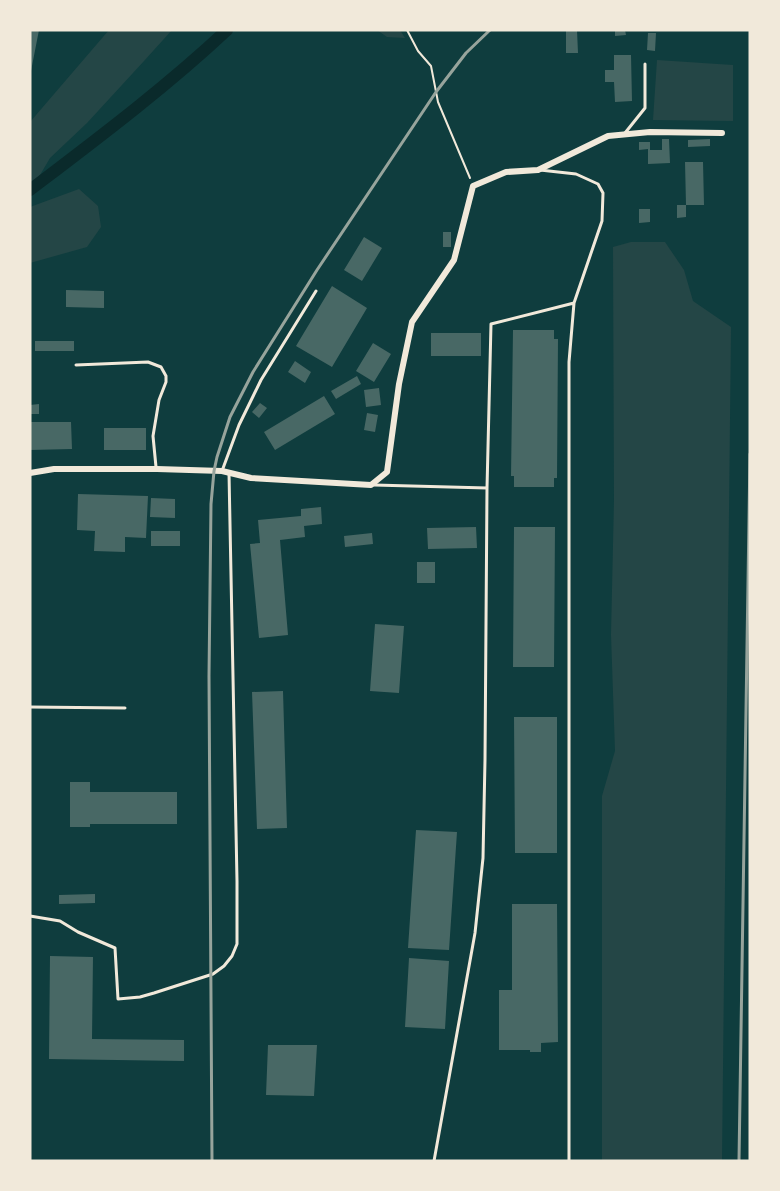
<svg xmlns="http://www.w3.org/2000/svg" width="780" height="1191" font-family="Mulish,sans-serif">
	<style>
		.green { fill: #244646 }
		.lines { fill: none; stroke-linecap: round; stroke-linejoin: round }
		.canal { stroke: #0a2a2b; stroke-width: 12 }
		.building { fill: #486865 }
		.path { stroke: #f1e9da; stroke-width: 2 }
		.service { stroke: #f1e9da; stroke-width: 3 }
		.minor { stroke: #f1e9da; stroke-width: 6 }
		.rail { stroke: #97a49c; stroke-width: 3 }
	</style>
	<rect width="100%" height="100%" fill="#0f3d3e"/>
	<path class="green" d="M 109,30 L 172,30 L 144,61 L 87,123 L 50,158 L 40,175 L 30,185 L 30,122 Z
		M 377,30 L 400,30 L 405,38 L 387,37 Z
		M 657,60 L 733,65 L 733,121 L 653,120 Z
		M 79,189 L 98,206 L 101,227 L 87,247 L 30,263 L 30,207 Z
		M 631,242 L 665,242 L 684,270 L 693,301 L 731,327 L 722,1161 L 602,1161 L 602,796 L 615,751 L 611,635 L 614,500 L 613,247 Z"/>
	<g class="lines">
		<path class="canal" d="M 30,190 C 97,139 165,88 227,30"/>
	</g>
	<path class="building" d="M 30,30 L 39,30 L 31,71 L 30,71 Z
		M 566,30 L 577,30 L 578,53 L 566,53 Z
		M 615,30 L 625,30 L 626,35 L 615,36 Z
		M 648,33 L 656,33 L 655,51 L 647,50 Z
		M 614,55 L 631,55 L 632,101 L 615,102 L 614,82 L 605,82 L 605,70 L 614,70 Z
		M 662,139 L 669,139 L 670,163 L 648,164 L 648,149 L 639,150 L 639,142 L 650,142 L 650,150 L 662,150 Z
		M 710,139 L 710,146 L 688,147 L 688,140 Z
		M 685,162 L 703,162 L 704,205 L 686,205 Z
		M 677,205 L 686,205 L 686,217 L 677,218 Z
		M 639,209 L 650,209 L 650,222 L 639,223 Z
		M 443,232 L 451,232 L 451,247 L 443,247 Z
		M 364,237 L 382,248 L 362,281 L 344,270 Z
		M 332,286 L 367,308 L 332,367 L 296,346 Z
		M 66,290 L 104,291 L 104,308 L 66,307 Z
		M 513,330 L 554,330 L 554,339 L 558,339 L 557,478 L 554,478 L 554,487 L 514,487 L 514,476 L 511,476 Z
		M 431,333 L 481,333 L 481,356 L 431,356 Z
		M 35,341 L 74,341 L 74,351 L 35,351 Z
		M 373,343 L 391,354 L 374,382 L 356,371 Z
		M 295,361 L 311,372 L 305,383 L 288,372 Z
		M 357,376 L 361,384 L 336,399 L 331,391 Z
		M 379,388 L 381,405 L 366,407 L 364,390 Z
		M 324,396 L 335,414 L 275,450 L 264,432 Z
		M 260,403 L 267,408 L 259,418 L 252,412 Z
		M 39,404 L 39,414 L 30,414 L 30,405 Z
		M 367,413 L 378,415 L 375,432 L 364,430 Z
		M 30,422 L 71,422 L 72,449 L 30,450 Z
		M 104,428 L 146,428 L 146,450 L 104,450 Z
		M 78,494 L 148,496 L 146,538 L 125,537 L 125,552 L 94,551 L 95,531 L 77,530 Z
		M 151,498 L 175,499 L 175,518 L 150,517 Z
		M 321,507 L 322,524 L 304,526 L 305,537 L 280,540 L 288,635 L 259,638 L 250,544 L 260,543 L 258,520 L 301,516 L 301,509 Z
		M 476,527 L 477,548 L 428,549 L 427,528 Z
		M 514,527 L 555,527 L 554,667 L 513,667 Z
		M 151,531 L 180,531 L 180,546 L 151,546 Z
		M 372,533 L 373,544 L 345,547 L 344,536 Z
		M 417,562 L 435,562 L 435,583 L 417,583 Z
		M 375,624 L 404,626 L 399,693 L 370,691 Z
		M 283,691 L 287,828 L 257,829 L 252,692 Z
		M 514,717 L 557,717 L 557,853 L 515,853 Z
		M 70,782 L 90,782 L 90,792 L 177,792 L 177,824 L 90,824 L 90,827 L 70,827 Z
		M 416,830 L 457,832 L 449,950 L 408,948 Z
		M 95,894 L 95,903 L 59,904 L 59,895 Z
		M 512,904 L 557,904 L 558,1042 L 541,1043 L 541,1052 L 530,1052 L 530,1050 L 499,1050 L 499,990 L 512,990 Z
		M 50,956 L 93,957 L 92,1039 L 184,1040 L 184,1061 L 49,1059 Z
		M 409,958 L 449,961 L 445,1029 L 405,1027 Z
		M 268,1045 L 317,1045 L 314,1096 L 266,1095 Z"/>
	<g class="lines">
		<path class="path" d="M 407,30 L 418,51 L 431,66 L 438,102 L 470,178"/>
		<path class="service" d="M 625,133 L 645,108 L 645,64
			M 540,170 L 576,174 L 598,184 L 603,193 L 602,221 L 574,303 L 569,362 L 569,1161
			M 76,365 L 148,362 L 161,367 L 166,376 L 166,382 L 159,400 L 153,436 L 156,467
			M 222,471 L 239,425 L 261,380 L 316,291
			M 374,485 L 487,488 L 485,760 L 483,858 L 475,933 L 434,1161
			M 487,488 L 491,324 L 574,303
			M 30,707 L 125,708
			M 30,916 L 60,921 L 78,932 L 115,948 L 118,999 L 140,997 L 154,993 L 213,974 L 224,966 L 232,956 L 237,944 L 237,881 L 229,473"/>
		<path class="minor" d="M 30,473 L 54,469 L 157,469 L 222,471 L 251,478 L 371,485 L 387,472 L 399,384 L 412,322 L 454,260 L 473,186 L 506,172 L 538,170 L 608,136 L 650,132 L 722,133"/>
		<path class="rail" d="M 212,1161 L 209,676 L 211,504 L 214,471 L 217,457 L 230,417 L 253,372 L 317,270 L 436,92 L 466,53 L 490,30
			M 739,1161 L 750,454"/>
	</g>
	<rect width="780" height="1191" fill="none" stroke="#f1e9da" stroke-width="63"/>
</svg>
